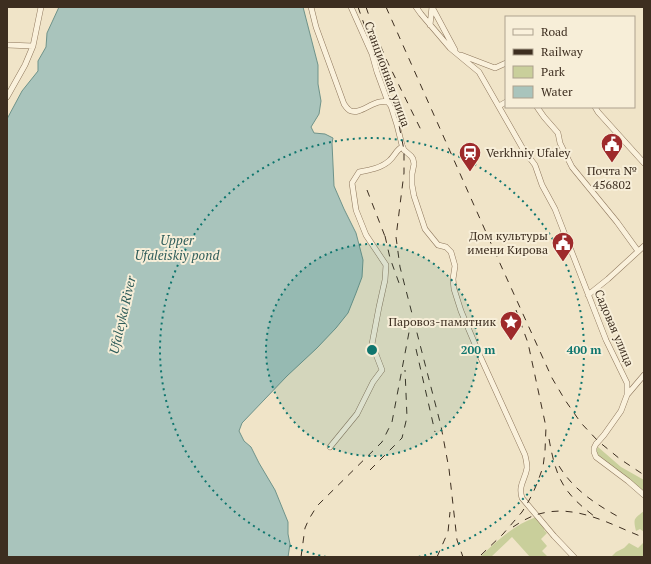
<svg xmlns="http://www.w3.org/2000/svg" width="651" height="564" font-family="'PT Serif',serif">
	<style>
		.green { fill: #c9cf9b }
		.water { fill: #a9c4bc; stroke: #6f938a }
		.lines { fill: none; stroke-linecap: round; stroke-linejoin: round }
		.minor-casing { stroke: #8d765c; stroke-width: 6 }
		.minor { stroke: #faf1dc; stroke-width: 5 }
		.rail { stroke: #3d2e20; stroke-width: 1; stroke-dasharray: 7 7; stroke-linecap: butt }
		.ring { fill: none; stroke: #0f766e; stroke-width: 2; stroke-dasharray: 2 4 }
		.labels { text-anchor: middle; stroke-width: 4; stroke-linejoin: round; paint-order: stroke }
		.street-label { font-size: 12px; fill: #3d2e20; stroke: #f7eed8 }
		.poi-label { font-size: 12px; fill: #3d2e20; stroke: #f7eed8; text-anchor: end }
		.water-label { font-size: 13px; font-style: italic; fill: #2f5d5a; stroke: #f7eed8 }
		.centre { fill: #0f766e; stroke: #f7eed8; stroke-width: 2 }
		.ring-label { font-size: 12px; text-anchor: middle; font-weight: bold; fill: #0f766e; stroke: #f7eed8; stroke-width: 4; stroke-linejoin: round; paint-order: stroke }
	</style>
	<rect width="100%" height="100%" fill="#f0e4c8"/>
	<path class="green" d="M 598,447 L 621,467 L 644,480 L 644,492 L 599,457 L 596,451 Z
		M 644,511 L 644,532 L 640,529 L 636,531 C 633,518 634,519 644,511 Z
		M 536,517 L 545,528 L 544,530 L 547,533 L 541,539 L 547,546 L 542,551 L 548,557 L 530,557 L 512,537 L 491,557 L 479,557 L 481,556 C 498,540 514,525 536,517 Z
		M 629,543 L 638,548 L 643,543 L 644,543 L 644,557 L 611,557 L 616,552 L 624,548 Z"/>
	<path class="water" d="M 59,7 L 303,7 L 318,65 L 318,84 L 321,101 L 319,114 L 311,127 L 314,133 L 325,134 L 333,138 L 332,143 L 334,186 L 344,209 L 356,233 L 363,260 L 362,277 L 356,293 L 348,313 L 336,328 L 317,348 L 287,376 L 242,423 L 239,431 L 244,441 L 251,447 L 259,463 L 275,490 L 288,522 L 288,534 L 290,544 L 288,557 L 7,557 L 7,119 L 22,91 L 38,71 L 38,61 L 46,47 L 47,33 Z"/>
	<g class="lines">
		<g class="minor-casing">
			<path id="minor" d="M 311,7 L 316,27 L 344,104 C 346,107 348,110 351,111 C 361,115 375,98 388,102
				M 351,7 L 372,54 L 377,72 L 388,102 L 391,106 L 397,125 L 402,145 L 404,150 L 411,156 L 413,159 L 414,164 L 412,174 L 412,185 L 414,196 L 425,229 L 438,245 L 446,247 L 451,252 L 455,266 L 453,279 L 454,289 L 461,311 L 480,356 L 525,455 C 526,459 527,464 527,468 C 525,480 518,485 522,498 L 554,536 L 574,557
				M 416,7 L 421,14 L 450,48 L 479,72 L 523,149 L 535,165 L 542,185 L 555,209 L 606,340 L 627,383 L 627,395
				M 432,7 L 455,50
				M 430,25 L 432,7
				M 7,45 L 33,46
				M 461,55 L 495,68 L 506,63
				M 7,97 L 25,65 L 33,46 L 41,7
				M 499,106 L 506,102
				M 537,107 L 544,117 L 558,133 L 560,143 L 572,167 L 617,222 L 638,251
				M 595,107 L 598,112 L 644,163
				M 588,295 L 608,279 L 644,246
				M 644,375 L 627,395 L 621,411 L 604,435 L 596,444 L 594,448 L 594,452 L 596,457 L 628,481 L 644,495
				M 330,447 L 357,414 L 373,382 L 382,370 L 372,344 L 379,307 L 385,280 L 386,265 L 366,235 L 356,210 L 352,183 L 359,172 C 370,170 381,168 389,161 C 395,156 396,150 402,147"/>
		</g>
		<use href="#minor" class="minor"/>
		<path class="rail" d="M 358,7 L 398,120 L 404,150 L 404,173 L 396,237 L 400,267 L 441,426 L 449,469 L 457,540 L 463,557
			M 366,7 L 375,33 L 387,61 L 422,132
			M 386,7 L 493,248 L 552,378 L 565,400 L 581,423 L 598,441 L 620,459 L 644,475
			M 367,190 L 386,239
			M 385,236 L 390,258 L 399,283
			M 416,349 L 435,432
			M 549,439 C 556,477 562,492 594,516
			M 559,466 C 573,489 594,503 617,516
			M 370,470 L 402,438 L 407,417 L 405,370
			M 513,527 C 522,521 532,515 543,513 C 577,505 610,524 640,536
			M 481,555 L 503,534 L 522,512 L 527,504 L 533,493 L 538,481 L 543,467 L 545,451 L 546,427 L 528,343 L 516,310
			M 301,557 L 305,528 L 309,519 L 317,506 L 382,442 L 392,422 L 410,327 L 407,316
			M 437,557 L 448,532 L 450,512"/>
	</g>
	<circle cx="372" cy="350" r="106" fill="#0f766e" fill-opacity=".12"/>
	<g class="ring">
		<circle cx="372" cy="350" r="106"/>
		<path d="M326 557A212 212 0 1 1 418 557"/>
	</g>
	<defs>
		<g id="civic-pin" transform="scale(1.15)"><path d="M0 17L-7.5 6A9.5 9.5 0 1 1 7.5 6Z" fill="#9e2a2b" stroke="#f7eed8"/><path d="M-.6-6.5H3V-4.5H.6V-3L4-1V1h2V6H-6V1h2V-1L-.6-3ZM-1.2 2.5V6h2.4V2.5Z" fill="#fff"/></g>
		<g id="station-pin" transform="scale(1.15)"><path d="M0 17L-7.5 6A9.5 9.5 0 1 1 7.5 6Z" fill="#9e2a2b" stroke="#f7eed8"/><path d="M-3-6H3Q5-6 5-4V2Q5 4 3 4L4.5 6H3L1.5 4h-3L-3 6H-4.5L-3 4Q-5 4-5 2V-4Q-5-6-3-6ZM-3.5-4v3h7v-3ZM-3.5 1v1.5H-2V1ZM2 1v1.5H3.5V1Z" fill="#fff"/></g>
		<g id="sight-pin" transform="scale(1.15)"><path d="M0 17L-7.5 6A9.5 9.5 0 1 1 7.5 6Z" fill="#9e2a2b" stroke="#f7eed8"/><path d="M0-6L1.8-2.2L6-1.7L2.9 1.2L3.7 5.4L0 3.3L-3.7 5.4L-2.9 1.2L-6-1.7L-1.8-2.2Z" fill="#fff"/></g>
	</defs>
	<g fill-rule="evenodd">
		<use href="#civic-pin" x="612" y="144"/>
		<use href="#station-pin" x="470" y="153"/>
		<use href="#civic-pin" x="563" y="243"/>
		<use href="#sight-pin" x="511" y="322"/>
	</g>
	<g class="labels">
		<g class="street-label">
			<text transform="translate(387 74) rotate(70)" y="4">Станционная улица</text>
			<text transform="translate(614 328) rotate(67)" y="4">Садовая улица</text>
		</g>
		<g class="poi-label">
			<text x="486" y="157" text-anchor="start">Verkhniy Ufaley</text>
			<text x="612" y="175" text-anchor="middle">Почта №<tspan x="612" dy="14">456802</tspan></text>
			<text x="548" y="240">Дом культуры<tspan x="548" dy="14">имени Кирова</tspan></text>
			<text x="496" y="326">Паровоз-памятник</text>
		</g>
		<g class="water-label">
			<text x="177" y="245">Upper<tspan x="177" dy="15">Ufaleiskiy pond</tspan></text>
			<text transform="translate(122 315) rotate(-77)" y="5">Ufaleyka River</text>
		</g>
	</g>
	<circle cx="372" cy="350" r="6" class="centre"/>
	<g class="ring-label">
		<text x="478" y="354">200 m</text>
		<text x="584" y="354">400 m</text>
	</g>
	<rect width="651" height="564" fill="none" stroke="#3d2e20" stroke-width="16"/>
	<rect x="505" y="16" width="130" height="92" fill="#f7eed8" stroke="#ada18e"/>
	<rect x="513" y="29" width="20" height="6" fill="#faf1dc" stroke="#ada18e"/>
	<text x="541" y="36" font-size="12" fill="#3d2e20">Road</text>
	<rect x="513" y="49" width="20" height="6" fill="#3d2e20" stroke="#ada18e"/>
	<text x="541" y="56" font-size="12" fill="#3d2e20">Railway</text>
	<rect x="513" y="66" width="20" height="12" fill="#c9cf9b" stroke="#ada18e"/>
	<text x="541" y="76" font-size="12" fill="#3d2e20">Park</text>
	<rect x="513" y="86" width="20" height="12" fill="#a9c4bc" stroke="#ada18e"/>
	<text x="541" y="96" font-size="12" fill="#3d2e20">Water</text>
</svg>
